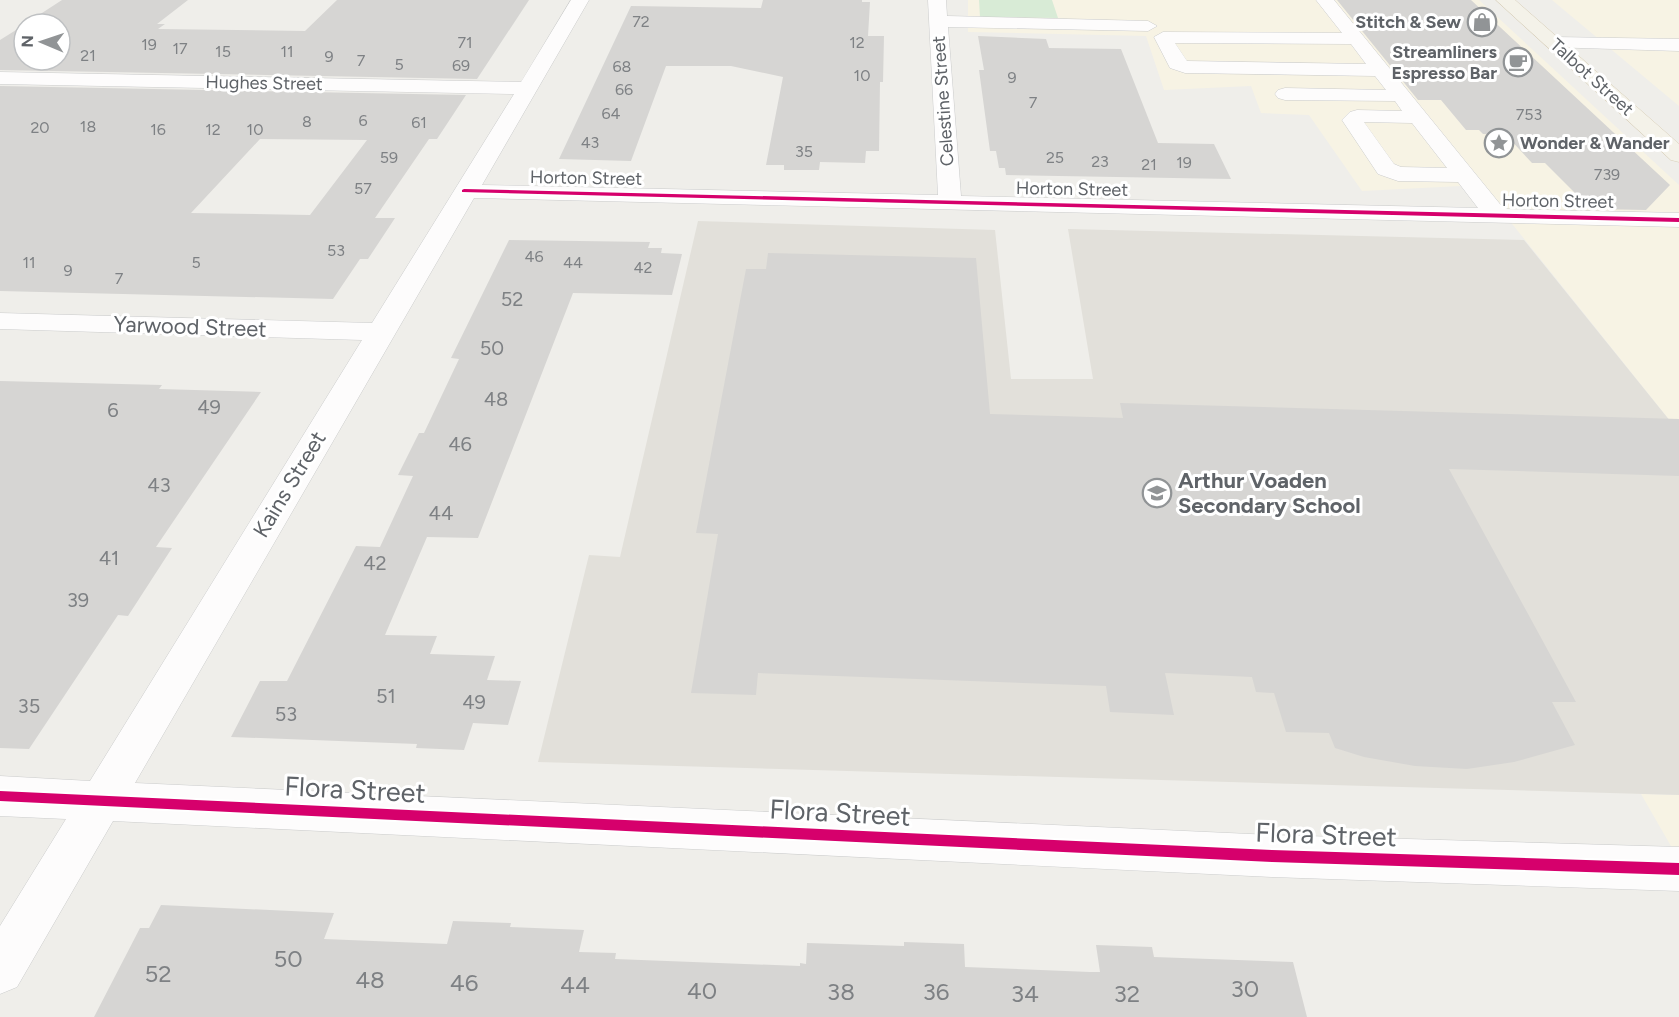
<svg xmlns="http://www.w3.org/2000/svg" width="1679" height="1017" font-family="Figtree,sans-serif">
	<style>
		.commercial { fill: #f7f3e4 }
		.education { fill: #e2e0da }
		.green { fill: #d8ebd6 }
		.building { fill: #d6d5d3; fill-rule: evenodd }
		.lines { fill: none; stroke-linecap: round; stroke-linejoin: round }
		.minor-casing { stroke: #cbcccc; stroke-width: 1 }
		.major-casing { stroke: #d7ceb8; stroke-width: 1 }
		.minor { fill: #fdfcfc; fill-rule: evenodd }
		.major { fill: #f4f2e9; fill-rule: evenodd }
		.cycleway-casing { stroke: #fff; stroke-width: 4 }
		.cycleway { fill: #d6006c; fill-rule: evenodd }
		.labels { text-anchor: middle; stroke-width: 6; stroke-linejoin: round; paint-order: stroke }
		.far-number-label { font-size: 16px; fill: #7e8184 }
		.far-poi-label { font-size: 18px; font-weight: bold; fill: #5f6368; stroke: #fff; text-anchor: end }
		.far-street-label { font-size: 18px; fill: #5f6368; stroke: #fff }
		.number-label { font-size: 20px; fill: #7e8184 }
		.street-label { font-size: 22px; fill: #5f6368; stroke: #fff }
		.poi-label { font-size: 22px; font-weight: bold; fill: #5f6368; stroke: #fff; text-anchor: start }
		.near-number-label { font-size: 24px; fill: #7e8184 }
		.near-street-label { font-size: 27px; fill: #5f6368; stroke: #fff }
	</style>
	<rect width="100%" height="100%" fill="#efeeea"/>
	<path class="commercial" d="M 968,0 L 1479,0 L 1679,185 L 1679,432 L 1481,185 L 1362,191 L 1309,115 L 1261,113 L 1251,86 L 1164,90 L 1146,36 L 968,32 Z
		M 1552,0 L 1679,0 L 1679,106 Z
		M 1641,794 L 1679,795 L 1679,860 Z"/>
	<path class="education" d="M 698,221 L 995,230 L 1011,379 L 1093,379 L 1068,229 L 1524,240 L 1679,432 L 1679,795 L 538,762 L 589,555 L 620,557 Z"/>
	<path class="green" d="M 979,0 L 1052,0 L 1058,18 L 980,17 Z"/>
	<path class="building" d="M 62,0 L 188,0 L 157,24 L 165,24 L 158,29 L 305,31 L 337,0 L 529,0 L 477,79 L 0,70 L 0,40 L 24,25 L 24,60 L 60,60 L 60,24 L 25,24 Z
		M 763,0 L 862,0 L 862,2 L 870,2 L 868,36 L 884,36 L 883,82 L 880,82 L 879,151 L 866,151 L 865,163 L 820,162 L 819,170 L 784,170 L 784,165 L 766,165 L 783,77 L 731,66 L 666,66 L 631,161 L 559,159 L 631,6 L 761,8 Z
		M 1337,0 L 1471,0 L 1670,185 L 1646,210 L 1591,209 L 1545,163 L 1532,163 L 1506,135 L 1483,134 L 1479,130 L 1466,130 L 1441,100 L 1418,100 Z
		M 978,36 L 1046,39 L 1049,48 L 1121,49 L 1158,143 L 1214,144 L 1231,179 L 1006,175 L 1005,168 L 999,168 L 996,151 L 990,151 L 979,70 L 984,70 Z
		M 0,86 L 466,95 L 437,139 L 429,139 L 375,218 L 395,218 L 368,259 L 360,259 L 333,299 L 0,291 ZM 260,139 L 367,140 L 310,215 L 191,213 Z
		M 509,240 L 650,242 L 648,248 L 662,248 L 661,253 L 682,254 L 672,295 L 573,293 L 478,538 L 427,537 L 385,635 L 437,636 L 430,654 L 495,656 L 487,680 L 521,681 L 508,725 L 473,723 L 464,750 L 416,748 L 417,744 L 231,737 L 260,681 L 287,681 L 356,546 L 380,547 L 413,476 L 398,475 L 419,433 L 424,433 L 459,359 L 451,358 Z
		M 768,253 L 976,258 L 990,414 L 1123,418 L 1120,403 L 1679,419 L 1679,476 L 1449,469 L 1576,702 L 1552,702 L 1575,745 L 1514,762 L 1467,769 L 1415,766 L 1364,757 L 1335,748 L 1329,733 L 1286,732 L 1274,693 L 1256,692 L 1252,677 L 1165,673 L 1174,715 L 1110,712 L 1106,686 L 758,673 L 756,695 L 691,693 L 718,534 L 696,533 L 746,269 L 766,269 Z
		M 0,381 L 162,385 L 159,389 L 261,392 L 156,547 L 172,548 L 128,616 L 118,615 L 29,749 L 0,748 Z
		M 161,905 L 334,913 L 324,939 L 447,944 L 453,921 L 511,923 L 510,927 L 584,930 L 579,952 L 616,953 L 615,959 L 800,966 L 800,963 L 806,964 L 807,943 L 904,946 L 904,942 L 964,944 L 965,967 L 1090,972 L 1100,972 L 1096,945 L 1152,947 L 1154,957 L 1293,962 L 1307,1017 L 94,1017 L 140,928 L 149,928 Z"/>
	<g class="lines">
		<g class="minor-casing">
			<path id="minor" d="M 571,0 L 589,0 L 482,185 L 938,195 L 928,0 L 946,0 L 947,16 L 1148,21 L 1157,26 L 1148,31 L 948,27 L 961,196 L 1478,208 L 1458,182 L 1398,181 L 1378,174 L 1342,120 L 1350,112 L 1357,110 L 1402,111 L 1395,101 L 1285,100 L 1278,98 L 1275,94 L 1278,90 L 1285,88 L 1386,90 L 1375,76 L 1185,73 L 1170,68 L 1154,37 L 1163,32 L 1342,33 L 1316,0 L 1334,0 L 1504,209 L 1679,213 L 1679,227 L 474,198 L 135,783 L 1272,835 L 1679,847 L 1679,891 L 1272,877 L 113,821 L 17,987 L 0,994 L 0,926 L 66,819 L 0,816 L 0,776 L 90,781 L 362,340 L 0,329 L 0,313 L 372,323 L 514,94 L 0,84 L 0,72 L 521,82 ZM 1175,43 L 1351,44 L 1366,64 L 1187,61 ZM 1364,122 L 1412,123 L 1447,168 L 1401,167 L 1394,164 Z
				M 1554,37 L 1679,39 L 1679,51 L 1548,47 L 1545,43 Z"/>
		</g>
		<g class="major-casing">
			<path id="major" d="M 1496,0 L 1515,0 L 1679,144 L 1679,162 L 1671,160 Z"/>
		</g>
		<use href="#minor" class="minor"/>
		<use href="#major" class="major"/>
		<g class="cycleway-casing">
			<path id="cycleway" d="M 464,189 L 1679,218 L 1679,222 L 462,192 L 462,190 Z
				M 0,791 L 1272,850 L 1679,863 L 1679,875 L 1272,862 L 0,801 Z"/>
		</g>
		<use href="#cycleway" class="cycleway"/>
	</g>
	<defs>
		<g id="shop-ring" transform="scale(1.5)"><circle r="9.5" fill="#fff" stroke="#919496" stroke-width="1.5"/><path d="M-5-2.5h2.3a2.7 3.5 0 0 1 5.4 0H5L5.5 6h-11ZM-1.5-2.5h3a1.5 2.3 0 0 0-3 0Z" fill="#919496"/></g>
		<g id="cafe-ring" transform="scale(1.5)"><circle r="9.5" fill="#fff" stroke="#919496" stroke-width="1.5"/><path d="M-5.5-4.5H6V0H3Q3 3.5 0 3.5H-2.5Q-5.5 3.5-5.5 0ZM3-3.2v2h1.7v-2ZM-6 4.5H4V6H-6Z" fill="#919496"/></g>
		<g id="sight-ring" transform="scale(1.5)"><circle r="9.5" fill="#fff" stroke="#919496" stroke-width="1.5"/><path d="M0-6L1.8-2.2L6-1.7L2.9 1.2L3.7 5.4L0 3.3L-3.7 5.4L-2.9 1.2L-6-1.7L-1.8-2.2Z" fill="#919496"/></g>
		<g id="school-ring" transform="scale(1.5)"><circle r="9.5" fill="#fff" stroke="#919496" stroke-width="1.5"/><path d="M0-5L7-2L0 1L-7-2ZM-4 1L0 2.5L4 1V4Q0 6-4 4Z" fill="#919496"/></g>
	</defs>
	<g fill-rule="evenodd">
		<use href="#shop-ring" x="1482" y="22"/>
		<use href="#cafe-ring" x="1518" y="62"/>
		<use href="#sight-ring" x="1499" y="143"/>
		<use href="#school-ring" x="1157" y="493"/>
	</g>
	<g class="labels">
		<g class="far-number-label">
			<text x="641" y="27">72</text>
			<text x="465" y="48">71</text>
			<text x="857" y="48">12</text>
			<text x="149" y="50">19</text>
			<text x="180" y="54">17</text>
			<text x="223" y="57">15</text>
			<text x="287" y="57">11</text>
			<text x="88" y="61">21</text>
			<text x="329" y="62">9</text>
			<text x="361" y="66">7</text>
			<text x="399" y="70">5</text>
			<text x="461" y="71">69</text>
			<text x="622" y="72">68</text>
			<text x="862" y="81">10</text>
			<text x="1012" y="83">9</text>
			<text x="624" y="95">66</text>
			<text x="1033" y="108">7</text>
			<text x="611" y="119">64</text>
			<text x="1529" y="120">753</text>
			<text x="363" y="126">6</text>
			<text x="307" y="127">8</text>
			<text x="419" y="128">61</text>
			<text x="88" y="132">18</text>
			<text x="40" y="133">20</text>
			<text x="158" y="135">16</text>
			<text x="213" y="135">12</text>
			<text x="255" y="135">10</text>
			<text x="590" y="148">43</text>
			<text x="804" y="157">35</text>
			<text x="389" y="163">59</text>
			<text x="1055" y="163">25</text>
			<text x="1100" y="167">23</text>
			<text x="1184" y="168">19</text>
			<text x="1149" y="170">21</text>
			<text x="1607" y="180">739</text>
			<text x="363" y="194">57</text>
			<text x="336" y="256">53</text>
			<text x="534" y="262">46</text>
			<text x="29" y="268">11</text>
			<text x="196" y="268">5</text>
			<text x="573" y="268">44</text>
			<text x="643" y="273">42</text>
			<text x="68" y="276">9</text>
			<text x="119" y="284">7</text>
		</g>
		<g class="far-poi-label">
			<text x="1461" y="28">Stitch &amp; Sew</text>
			<text x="1497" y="58">Streamliners<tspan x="1497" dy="21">Espresso Bar</tspan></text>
			<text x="1520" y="149" text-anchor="start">Wonder &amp; Wander</text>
		</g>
		<g class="far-street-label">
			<text transform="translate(1592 77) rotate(42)" y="6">Talbot Street</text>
			<text transform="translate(264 83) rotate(1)" y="6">Hughes Street</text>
			<text transform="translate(943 101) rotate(-94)" y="6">Celestine Street</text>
			<text transform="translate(586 178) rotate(1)" y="6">Horton Street</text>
			<text transform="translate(1072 189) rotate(1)" y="6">Horton Street</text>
			<text transform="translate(1558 201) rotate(1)" y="6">Horton Street</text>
		</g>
		<g class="number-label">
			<text x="512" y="306">52</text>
			<text x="492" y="355">50</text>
			<text x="496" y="406">48</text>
			<text x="209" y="414">49</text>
			<text x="113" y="417">6</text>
			<text x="460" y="451">46</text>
			<text x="159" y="492">43</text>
			<text x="441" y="520">44</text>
			<text x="109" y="565">41</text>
			<text x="375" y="570">42</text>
			<text x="78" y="607">39</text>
			<text x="386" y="703">51</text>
			<text x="474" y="709">49</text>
			<text x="29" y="713">35</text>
			<text x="286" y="721">53</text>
		</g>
		<g class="street-label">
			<text transform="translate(190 326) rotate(2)" y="8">Yarwood Street</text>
			<text transform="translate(289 484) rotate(-59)" y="8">Kains Street</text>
		</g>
		<g class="poi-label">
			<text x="1178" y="488">Arthur Voaden<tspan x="1178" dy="25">Secondary School</tspan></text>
		</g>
		<g class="near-number-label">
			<text x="288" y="967">50</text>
			<text x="158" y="982">52</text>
			<text x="370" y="988">48</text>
			<text x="464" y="991">46</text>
			<text x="575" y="993">44</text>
			<text x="1245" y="997">30</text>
			<text x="702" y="999">40</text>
			<text x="841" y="1000">38</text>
			<text x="936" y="1000">36</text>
			<text x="1025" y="1002">34</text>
			<text x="1127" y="1002">32</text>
		</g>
		<g class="near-street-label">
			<text transform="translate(355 790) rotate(3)" y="9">Flora Street</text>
			<text transform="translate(840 813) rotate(3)" y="9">Flora Street</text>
			<text transform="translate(1326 835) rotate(2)" y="9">Flora Street</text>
		</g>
	</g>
	<g transform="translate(42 42) rotate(272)"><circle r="28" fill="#ffffff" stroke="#bfc1c3" stroke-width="1.5"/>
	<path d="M0-4.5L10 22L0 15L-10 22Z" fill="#919496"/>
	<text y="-9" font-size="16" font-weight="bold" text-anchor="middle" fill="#5f6368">N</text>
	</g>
</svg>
